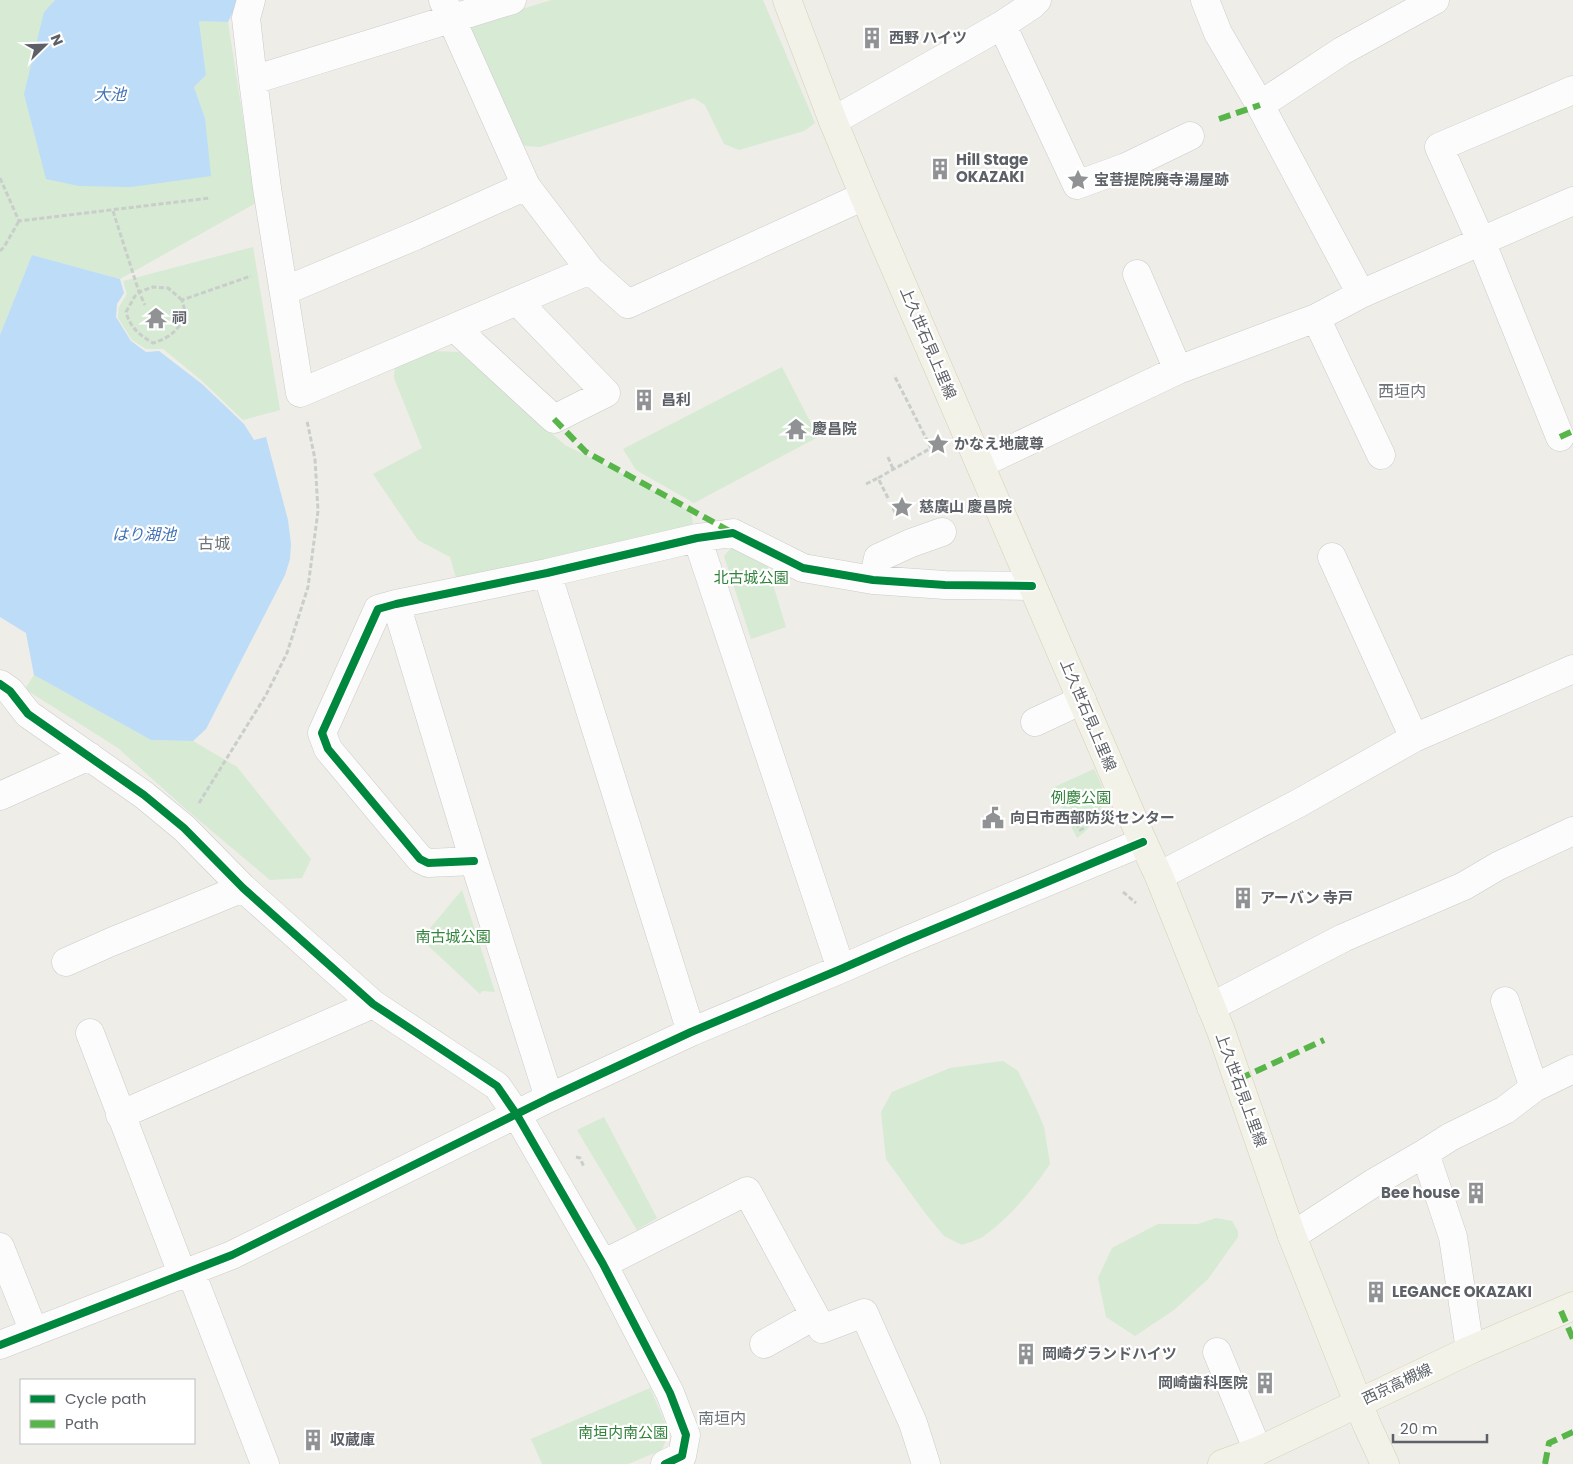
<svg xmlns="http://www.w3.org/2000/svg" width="1573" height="1464" font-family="Poppins,'Noto Sans JP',sans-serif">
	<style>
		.green { fill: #d6ead4 }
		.water { fill: #bcdcf8 }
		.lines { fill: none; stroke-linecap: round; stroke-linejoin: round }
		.minor-casing { stroke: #cbcbca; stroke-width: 29 }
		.major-casing { stroke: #d6cfb5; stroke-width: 29 }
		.path { stroke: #cacecb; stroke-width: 3; stroke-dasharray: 5 2.5; stroke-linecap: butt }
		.minor { stroke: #fcfcfc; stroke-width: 28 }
		.major { stroke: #f3f2e9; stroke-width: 28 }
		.quiet { stroke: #58b549; stroke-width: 6; stroke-dasharray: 12 6; stroke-linecap: butt }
		.cycleway-casing { stroke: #fff; stroke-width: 11 }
		.cycleway { stroke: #00873e; stroke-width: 8 }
		.labels { text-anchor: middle; stroke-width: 4.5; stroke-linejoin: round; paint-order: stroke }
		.poi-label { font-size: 15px; font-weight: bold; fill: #5d6167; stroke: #fff; text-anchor: start }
		.street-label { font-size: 15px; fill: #5d6167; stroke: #fff }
		.park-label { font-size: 15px; fill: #31823a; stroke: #fff }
		.water-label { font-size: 16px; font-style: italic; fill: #4073b5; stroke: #fff }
		.neighbourhood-label { font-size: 16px; fill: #6e7379; stroke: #fff }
	</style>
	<rect width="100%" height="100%" fill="#eeede8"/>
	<path class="green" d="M 0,0 L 55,0 L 44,12 L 205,118 L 194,87 L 206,75 L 199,20 L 228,22 L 256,203 L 120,279 L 32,255 L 0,335 Z
		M 551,0 L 763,0 L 815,123 L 804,131 L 739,150 L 724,144 L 705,105 L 694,98 L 540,147 L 525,146 L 514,137 L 467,36 L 471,25 Z
		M 253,247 L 280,410 L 243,420 L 201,380 L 163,349 L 146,349 L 132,340 L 118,318 L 119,307 L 127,294 L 123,281 Z
		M 431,351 L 459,352 L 565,445 L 633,479 L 691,512 L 694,529 L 457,581 L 450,557 L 418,540 L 373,474 L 422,448 L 394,378 L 395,363 Z
		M 782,367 L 818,437 L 694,503 L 636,470 L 623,449 Z
		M 734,544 L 767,565 L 786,627 L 751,639 L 724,556 Z
		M 34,675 L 151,740 L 193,741 L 237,767 L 311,859 L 302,878 L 270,880 L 188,811 L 118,748 L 25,689 Z
		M 1094,769 C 1097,775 1102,784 1103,791 C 1106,809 1091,828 1077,838 L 1052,788 Z
		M 462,890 L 495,992 L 482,991 L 480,994 L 421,939 Z
		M 1003,1061 L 1018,1071 L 1037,1110 L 1044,1127 L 1050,1164 C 1032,1191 1010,1217 984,1236 C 978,1240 969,1242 962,1245 L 944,1236 L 925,1213 L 886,1159 L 881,1112 L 892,1092 L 950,1068 Z
		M 604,1117 L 657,1218 L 637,1230 L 577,1130 Z
		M 1216,1218 L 1232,1221 L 1238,1231 L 1238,1237 L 1208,1279 L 1174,1310 L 1135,1336 L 1106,1317 L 1098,1278 L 1112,1248 L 1158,1224 L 1198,1224 Z
		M 650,1388 L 669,1432 L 662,1450 L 628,1464 L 542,1464 L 531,1439 Z"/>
	<path class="water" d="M 55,0 L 239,0 L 228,22 L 199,21 L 206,75 L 194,87 L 205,118 L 211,176 L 131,187 L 79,186 L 46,179 L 24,94 L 44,12 Z
		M 32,255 L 120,279 L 124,293 L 117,304 L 116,317 L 131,341 L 146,352 L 159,351 L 202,384 L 244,424 L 254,440 L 266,437 L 288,520 L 291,544 L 290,559 L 285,575 L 206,729 L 193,741 L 151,740 L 34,675 L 26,633 L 0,617 L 0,335 Z"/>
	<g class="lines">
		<g class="minor-casing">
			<path id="minor" d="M 251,0 L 246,18 L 253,80 L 267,188 L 300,393 L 590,270
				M 443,0 L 526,186 L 590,270 L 628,304 L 864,196
				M 1205,0 L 1218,33 L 1260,105 L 1361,294
				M 1002,25 L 1077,185 L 1126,167 L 1190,136
				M 253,80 L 512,0
				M 1260,105 L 1342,51 L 1435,0
				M 833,121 L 1002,25 L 1032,5 L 1037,0
				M 1137,274 L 1178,370
				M 284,291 L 415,236 L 526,186
				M 1316,318 L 1381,455
				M 455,328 L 554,419 L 606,393 L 517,301
				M 1560,437 L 1481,241 L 1439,147 L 1573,90
				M 980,464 L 1178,370 L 1316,318 L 1361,294 L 1573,201
				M 697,538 L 841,969
				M 1332,557 L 1414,738
				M 547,573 L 691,1032
				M 873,580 L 878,558 L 911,543 L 942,532
				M 396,604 L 474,861 L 549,1098
				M 0,684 L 10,691 L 28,714 L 144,795 L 184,828 L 243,888 L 373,1004 L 497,1086 L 517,1115 L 603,1264 L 670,1393 L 686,1435 L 682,1456 L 665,1464
				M 1035,722 L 1082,700
				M 0,796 L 89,756
				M 474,861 L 428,863 L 420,859 L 328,749 L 322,733 L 378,609 L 396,604 L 547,573 L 697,538 L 733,533 L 803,568 L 873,580 L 945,585 L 1032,586
				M 1159,876 L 1299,803 L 1414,738 L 1573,669
				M 66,962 L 111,942 L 243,888
				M 1505,1001 L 1534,1088
				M 1211,1007 L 1343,938 L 1464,886 L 1498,866 L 1573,831
				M 90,1033 L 183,1276
				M 120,1115 L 373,1004
				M 1425,1153 L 1453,1237 L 1470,1350
				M 1292,1236 L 1375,1182 L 1425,1153 L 1450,1137 L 1505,1110 L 1534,1088 L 1573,1069
				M 0,1247 L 34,1332
				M 603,1264 L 747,1191 L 822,1329 L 864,1313 L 913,1423 L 926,1464
				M 191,1272 L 265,1464
				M 764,1344 L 814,1316
				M 0,1345 L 232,1255 L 549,1098 L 691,1032 L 841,969 L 905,941 L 1143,842
				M 1217,1352 L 1258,1451"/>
		</g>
		<g class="major-casing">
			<path id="major" d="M 787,0 L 833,121 L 864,196 L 1143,842 L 1159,876 L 1221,1031 L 1292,1236 L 1367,1425 L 1385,1464
				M 1222,1464 L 1258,1451 L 1470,1350 L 1573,1306"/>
		</g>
		<path class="path" d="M 0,178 L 19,221 L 210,198
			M 113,211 L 139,292 L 145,305
			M 0,251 L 4,247 L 19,221
			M 182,300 L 168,288 L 153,287 L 139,292 L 135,296 L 126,312 C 130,327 139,335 153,343 C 171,337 176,332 186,315 L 182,300 L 251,276
			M 888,457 L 893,469
			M 866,484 L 878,478
			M 888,498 L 878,478 L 931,448 L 894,375
			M 893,508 L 897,516
			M 199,803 L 266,695 L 287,653 L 308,587 L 318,511 L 315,459 L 307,421
			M 1076,823 L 1080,830 L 1084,828 L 1097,810
			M 1123,892 L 1136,903
			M 576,1157 L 580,1158 L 584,1167"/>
		<use href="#minor" class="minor"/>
		<use href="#major" class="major"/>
		<path class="quiet" d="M 1219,119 L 1260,105
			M 554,419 L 586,452 L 733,533
			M 1560,437 L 1573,431
			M 1239,1079 L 1324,1040
			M 1561,1311 L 1573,1339
			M 1545,1464 L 1549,1443 L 1573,1432"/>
		<g class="cycleway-casing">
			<path id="cycleway" d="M 0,684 L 10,691 L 28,714 L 144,795 L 184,828 L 243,888 L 373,1004 L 497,1086 L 517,1115 L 603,1264 L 670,1393 L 686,1435 L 682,1456 L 665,1464
				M 474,861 L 428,863 L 420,859 L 328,749 L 322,733 L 378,609 L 396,604 L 547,573 L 697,538 L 733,533 L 803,568 L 873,580 L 945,585 L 1032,586
				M 0,1345 L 232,1255 L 549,1098 L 691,1032 L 841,969 L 905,941 L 1143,842"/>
		</g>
		<use href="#cycleway" class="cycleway"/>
	</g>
	<defs>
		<g id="building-bare" transform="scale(1.725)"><path d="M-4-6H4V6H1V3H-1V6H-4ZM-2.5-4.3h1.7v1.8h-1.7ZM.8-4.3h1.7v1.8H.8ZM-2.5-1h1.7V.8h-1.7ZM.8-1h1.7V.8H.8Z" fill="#909294" stroke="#fff" stroke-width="2.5" paint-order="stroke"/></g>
		<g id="sight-bare" transform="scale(1.725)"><path d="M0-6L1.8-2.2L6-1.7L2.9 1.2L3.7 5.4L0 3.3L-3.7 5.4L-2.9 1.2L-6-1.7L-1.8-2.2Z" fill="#909294" stroke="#fff" stroke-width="2.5" paint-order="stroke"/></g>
		<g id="temple-bare" transform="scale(1.725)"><path d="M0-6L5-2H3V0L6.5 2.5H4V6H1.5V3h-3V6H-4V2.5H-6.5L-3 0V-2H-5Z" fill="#909294" stroke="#fff" stroke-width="2.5" paint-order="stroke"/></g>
		<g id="civic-bare" transform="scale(1.725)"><path d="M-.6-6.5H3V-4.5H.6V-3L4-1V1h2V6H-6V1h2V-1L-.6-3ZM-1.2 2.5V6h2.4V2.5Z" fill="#909294" stroke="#fff" stroke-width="2.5" paint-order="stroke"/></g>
	</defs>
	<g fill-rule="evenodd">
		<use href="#building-bare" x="872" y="38"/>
		<use href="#building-bare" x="940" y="169"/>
		<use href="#sight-bare" x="1078" y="180"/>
		<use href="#temple-bare" x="156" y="318"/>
		<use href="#building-bare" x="644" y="400"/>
		<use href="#temple-bare" x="796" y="429"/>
		<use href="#sight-bare" x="938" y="444"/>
		<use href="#sight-bare" x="902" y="507"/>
		<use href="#civic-bare" x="993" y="818"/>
		<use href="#building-bare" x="1243" y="898"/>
		<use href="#building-bare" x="1476" y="1193"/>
		<use href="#building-bare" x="1376" y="1292"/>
		<use href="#building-bare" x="1026" y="1354"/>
		<use href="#building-bare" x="1265" y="1383"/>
		<use href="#building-bare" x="313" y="1440"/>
	</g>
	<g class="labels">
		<g class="poi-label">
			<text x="889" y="43">西野 ハイツ</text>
			<text x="956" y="165">Hill Stage<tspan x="956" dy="17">OKAZAKI</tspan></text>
			<text x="1094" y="185">宝菩提院廃寺湯屋跡</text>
			<text x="172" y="323">祠</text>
			<text x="661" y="405">昌利</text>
			<text x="812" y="434">慶昌院</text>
			<text x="954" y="449">かなえ地蔵尊</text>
			<text x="919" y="512">慈廣山 慶昌院</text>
			<text x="1010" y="823">向日市西部防災センター</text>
			<text x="1260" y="903">アーバン 寺戸</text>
			<text x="1460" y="1198" text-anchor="end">Bee house</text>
			<text x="1392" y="1297">LEGANCE OKAZAKI</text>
			<text x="1042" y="1359">岡崎グランドハイツ</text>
			<text x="1248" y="1388" text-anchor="end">岡崎歯科医院</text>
			<text x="330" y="1445">収蔵庫</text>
		</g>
		<g class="street-label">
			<text transform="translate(928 343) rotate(67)" y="5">上久世石見上里線</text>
			<text transform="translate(1088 715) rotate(67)" y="5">上久世石見上里線</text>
			<text transform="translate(1241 1090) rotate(70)" y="5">上久世石見上里線</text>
			<text transform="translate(1397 1384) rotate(-25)" y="5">西京高槻線</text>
		</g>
		<g class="park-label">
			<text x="751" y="583">北古城公園</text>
			<text x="1081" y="803">例慶公園</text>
			<text x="453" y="942">南古城公園</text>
			<text x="623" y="1438">南垣内南公園</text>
		</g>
		<g class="water-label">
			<text x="110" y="100">大池</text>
			<text x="144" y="540">はり湖池</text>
		</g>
		<g class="neighbourhood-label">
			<text x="1402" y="397">西垣内</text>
			<text x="214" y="549">古城</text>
			<text x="722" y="1424">南垣内</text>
		</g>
	</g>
	<rect x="20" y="1379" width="175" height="65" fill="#ffffff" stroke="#bec0c2"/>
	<rect x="30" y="1395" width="25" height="8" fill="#00873e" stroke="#bec0c2"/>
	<text x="65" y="1404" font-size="15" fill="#5d6167">Cycle path</text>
	<rect x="30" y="1420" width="25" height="8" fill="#58b549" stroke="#bec0c2"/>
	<text x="65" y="1429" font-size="15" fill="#5d6167">Path</text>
	<g transform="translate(45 45) rotate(67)" stroke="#ffffff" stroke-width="4" paint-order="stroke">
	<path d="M0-4L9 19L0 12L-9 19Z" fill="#5d6167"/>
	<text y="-8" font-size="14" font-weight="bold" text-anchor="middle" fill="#5d6167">N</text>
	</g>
	<path d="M1393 1434v8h94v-8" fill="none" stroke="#5d6167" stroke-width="2.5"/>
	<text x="1400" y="1434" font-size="15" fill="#5d6167" stroke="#ffffff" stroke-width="4" paint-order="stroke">20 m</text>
</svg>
